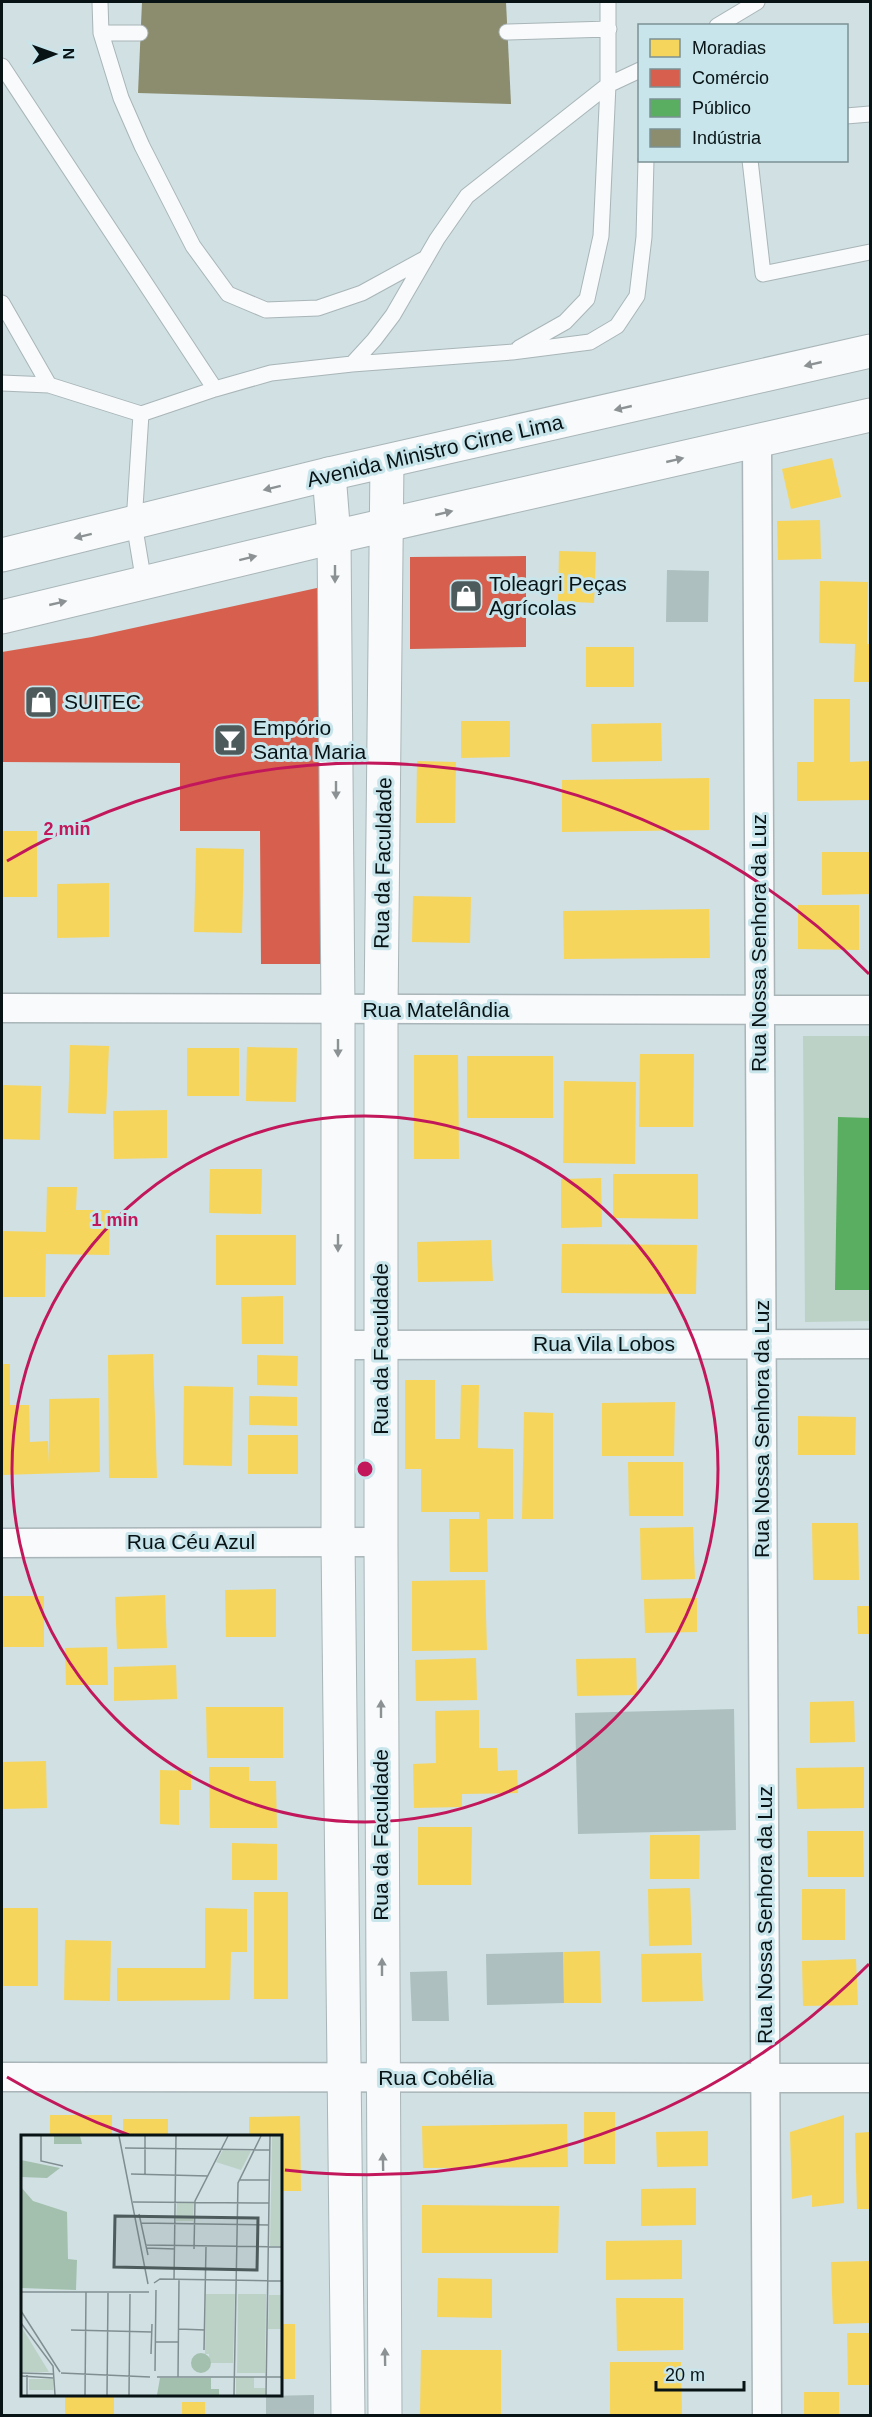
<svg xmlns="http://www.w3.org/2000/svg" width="872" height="2417" font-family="Helvetica,sans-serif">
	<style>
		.green { fill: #bcd2c6 }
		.homes { fill: #f6d55c }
		.shops { fill: #d6604d }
		.public { fill: #5aae61 }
		.industry { fill: #8c8c6e }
		.building { fill: #adc0bf }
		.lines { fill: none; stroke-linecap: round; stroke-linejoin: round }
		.service-casing { stroke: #a9b5b8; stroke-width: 17 }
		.minor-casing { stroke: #a9b5b8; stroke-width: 31 }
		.tertiary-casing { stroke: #a9b5b8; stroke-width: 35 }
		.primary-casing { stroke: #a9b5b8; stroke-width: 35 }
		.service { stroke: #f8fafb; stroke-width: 15 }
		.minor { stroke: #f8fafb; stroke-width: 28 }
		.tertiary { stroke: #f8fafb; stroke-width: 33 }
		.primary { stroke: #f8fafb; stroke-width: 33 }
		.oneway { fill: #8c9294 }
		.ring { fill: none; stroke: #c2185b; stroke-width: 3 }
		.labels { text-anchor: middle; stroke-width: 6; stroke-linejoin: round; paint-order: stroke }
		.street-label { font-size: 21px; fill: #081315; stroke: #c8e5eb }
		.poi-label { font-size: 21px; fill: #081315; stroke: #c8e5eb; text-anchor: start }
		.inset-road { fill: none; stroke: #808e91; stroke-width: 1.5 }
		.view { fill: #4e5b5d; fill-opacity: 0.15; stroke: #4e5b5d; stroke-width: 3 }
		.inset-edge { fill: none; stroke: #081315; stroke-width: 3 }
		.centre { fill: #c2185b; stroke: #c8e5eb; stroke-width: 3 }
		.ring-label { font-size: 18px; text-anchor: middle; font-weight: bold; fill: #c2185b; stroke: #c8e5eb; stroke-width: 6; stroke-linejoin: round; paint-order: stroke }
	</style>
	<rect width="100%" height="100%" fill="#d0e0e3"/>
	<path class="green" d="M 803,1036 L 870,1036 L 870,1321 L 805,1322 Z"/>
	<path class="homes" d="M 832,458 L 841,497 L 791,509 L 782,469 Z
		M 820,520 L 821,559 L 778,560 L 777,521 Z
		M 559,551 L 596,552 L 594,603 L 558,601 Z
		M 820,581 L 868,582 L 867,644 L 870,644 L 870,682 L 854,682 L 855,644 L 819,643 Z
		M 586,647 L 634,647 L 634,687 L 586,687 Z
		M 814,699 L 850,699 L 850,762 L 870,761 L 870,800 L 797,801 L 797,762 L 814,762 Z
		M 461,721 L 510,721 L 510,757 L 461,758 Z
		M 661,723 L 662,761 L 592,762 L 591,724 Z
		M 417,761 L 456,762 L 455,823 L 416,823 Z
		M 709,778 L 709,830 L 562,832 L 562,780 Z
		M 2,831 L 37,831 L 37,897 L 2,897 Z
		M 196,848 L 244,849 L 242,933 L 194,932 Z
		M 822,852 L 870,852 L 870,894 L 822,895 Z
		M 109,883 L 109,937 L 57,938 L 57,884 Z
		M 413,896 L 471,897 L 470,943 L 412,942 Z
		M 798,905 L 859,905 L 859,950 L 798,949 Z
		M 709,909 L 710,958 L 564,959 L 563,911 Z
		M 70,1045 L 109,1046 L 106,1114 L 68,1113 Z
		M 247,1047 L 297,1048 L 296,1102 L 246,1101 Z
		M 187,1048 L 239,1048 L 239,1096 L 187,1096 Z
		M 640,1054 L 694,1054 L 693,1127 L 639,1127 Z
		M 414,1055 L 458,1055 L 459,1159 L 414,1159 Z
		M 467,1056 L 553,1056 L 553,1118 L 467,1118 Z
		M 564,1081 L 636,1082 L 635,1164 L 563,1163 Z
		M 2,1085 L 41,1086 L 40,1140 L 2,1139 Z
		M 167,1110 L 167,1158 L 114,1159 L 113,1111 Z
		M 210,1169 L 262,1169 L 261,1214 L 209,1213 Z
		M 613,1174 L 698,1174 L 698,1219 L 613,1218 Z
		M 601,1178 L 602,1227 L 561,1228 L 561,1179 Z
		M 47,1187 L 77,1187 L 76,1210 L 110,1210 L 109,1255 L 46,1254 L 45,1297 L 2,1297 L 2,1231 L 46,1232 Z
		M 216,1235 L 296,1235 L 296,1285 L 216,1285 Z
		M 491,1240 L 493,1281 L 418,1282 L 417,1242 Z
		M 562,1244 L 697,1245 L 696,1294 L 561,1293 Z
		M 283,1296 L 283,1344 L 242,1344 L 241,1297 Z
		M 153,1354 L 157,1478 L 109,1478 L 108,1355 Z
		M 257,1355 L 298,1356 L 297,1386 L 257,1385 Z
		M 2,1364 L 10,1364 L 10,1405 L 29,1405 L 30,1442 L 48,1441 L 49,1463 L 49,1399 L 99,1398 L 100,1472 L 2,1475 Z
		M 405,1380 L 435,1380 L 435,1439 L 460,1439 L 461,1385 L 479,1385 L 478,1448 L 513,1449 L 513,1519 L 487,1519 L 488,1572 L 450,1572 L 449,1519 L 479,1519 L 479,1512 L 421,1512 L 421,1469 L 405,1469 Z
		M 184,1386 L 233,1387 L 232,1466 L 183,1465 Z
		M 249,1396 L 297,1397 L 297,1426 L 249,1425 Z
		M 675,1402 L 674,1456 L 602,1456 L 602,1403 Z
		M 524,1412 L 553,1413 L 553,1519 L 522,1519 Z
		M 798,1416 L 856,1417 L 855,1455 L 798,1455 Z
		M 248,1435 L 298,1435 L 298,1474 L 248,1474 Z
		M 628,1462 L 683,1462 L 683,1516 L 629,1516 Z
		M 812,1523 L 858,1523 L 859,1580 L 813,1580 Z
		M 693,1527 L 695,1579 L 641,1580 L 640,1528 Z
		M 485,1580 L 487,1650 L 412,1651 L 412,1581 Z
		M 276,1589 L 276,1637 L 226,1637 L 225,1590 Z
		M 165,1595 L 167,1648 L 117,1649 L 115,1597 Z
		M 2,1596 L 44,1596 L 44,1647 L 2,1647 Z
		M 697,1598 L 697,1632 L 645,1633 L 644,1599 Z
		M 857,1606 L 870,1606 L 870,1634 L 858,1634 Z
		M 107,1647 L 108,1685 L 66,1685 L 65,1648 Z
		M 476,1658 L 477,1700 L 416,1701 L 415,1660 Z
		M 636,1658 L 637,1695 L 577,1696 L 576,1659 Z
		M 176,1665 L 177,1699 L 114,1701 L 114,1667 Z
		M 854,1701 L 855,1742 L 810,1743 L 810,1702 Z
		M 206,1707 L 283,1707 L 283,1758 L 207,1758 Z
		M 479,1710 L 479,1748 L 497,1748 L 498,1771 L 517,1770 L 518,1793 L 462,1794 L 462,1807 L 414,1808 L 413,1764 L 436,1763 L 435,1711 Z
		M 46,1761 L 47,1808 L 2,1809 L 2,1762 Z
		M 209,1767 L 249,1767 L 249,1781 L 276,1781 L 277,1828 L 210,1828 Z
		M 864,1767 L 864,1808 L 797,1809 L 796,1768 Z
		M 160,1770 L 191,1771 L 191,1790 L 179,1790 L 179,1825 L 160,1824 Z
		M 418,1827 L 472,1827 L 471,1885 L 418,1885 Z
		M 807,1831 L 863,1831 L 864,1877 L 808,1877 Z
		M 650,1835 L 700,1835 L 699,1879 L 650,1879 Z
		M 232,1843 L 277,1844 L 277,1880 L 232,1880 Z
		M 690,1888 L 692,1945 L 649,1946 L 648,1889 Z
		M 802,1889 L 845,1889 L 845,1940 L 802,1940 Z
		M 254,1892 L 288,1892 L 288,1999 L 254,1999 Z
		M 2,1908 L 38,1908 L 38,1986 L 2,1986 Z
		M 205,1908 L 247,1909 L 247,1952 L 231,1952 L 230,2000 L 117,2001 L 117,1968 L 205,1968 Z
		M 65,1940 L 111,1941 L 110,2001 L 64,2000 Z
		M 600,1951 L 601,2003 L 564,2003 L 563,1952 Z
		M 701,1953 L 703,2001 L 642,2002 L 641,1954 Z
		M 856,1959 L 858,2005 L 803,2006 L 802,1961 Z
		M 584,2112 L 615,2112 L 615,2164 L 584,2164 Z
		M 50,2115 L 112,2115 L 112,2136 L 50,2136 Z
		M 844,2115 L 844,2203 L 812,2207 L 812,2195 L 792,2199 L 790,2132 Z
		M 300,2116 L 301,2191 L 280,2191 L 280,2136 L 249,2136 L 249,2117 Z
		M 123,2119 L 168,2119 L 168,2136 L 123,2136 Z
		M 567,2124 L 568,2167 L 423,2168 L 422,2126 Z
		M 708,2131 L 708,2166 L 657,2167 L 656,2132 Z
		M 870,2132 L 870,2209 L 857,2209 L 855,2133 Z
		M 696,2188 L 696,2225 L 641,2226 L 641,2189 Z
		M 422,2205 L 559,2206 L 558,2253 L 422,2253 Z
		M 682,2240 L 682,2279 L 606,2280 L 606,2241 Z
		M 870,2261 L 870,2323 L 833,2324 L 831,2262 Z
		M 438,2278 L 492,2279 L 492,2318 L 437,2317 Z
		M 616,2298 L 683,2298 L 683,2350 L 617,2351 Z
		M 280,2324 L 295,2324 L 295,2379 L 280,2379 Z
		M 847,2333 L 870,2333 L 870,2385 L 848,2385 Z
		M 421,2350 L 501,2350 L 501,2414 L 420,2414 Z
		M 610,2362 L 681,2362 L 682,2416 L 610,2416 Z
		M 804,2392 L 839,2392 L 839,2416 L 804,2416 Z
		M 65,2394 L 114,2394 L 114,2416 L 65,2416 Z
		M 182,2402 L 205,2402 L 205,2416 L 182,2416 Z"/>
	<path class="shops" d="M 526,556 L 526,647 L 410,649 L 410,557 Z
		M 326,586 L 328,964 L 261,964 L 260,831 L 180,831 L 180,763 L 2,762 L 2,652 L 92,637 Z"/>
	<path class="public" d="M 838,1117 L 870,1118 L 870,1290 L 835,1290 Z"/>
	<path class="industry" d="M 142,2 L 506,2 L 511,104 L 138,93 Z"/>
	<path class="building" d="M 667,570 L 709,571 L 708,622 L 666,622 Z
		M 734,1709 L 736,1830 L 578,1834 L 575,1713 Z
		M 563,1952 L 564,2003 L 487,2005 L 486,1954 Z
		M 447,1971 L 449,2021 L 412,2021 L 410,1972 Z
		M 314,2395 L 314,2416 L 266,2416 L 266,2396 Z"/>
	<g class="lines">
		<g class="service-casing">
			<path id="service" d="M 100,2 L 101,33 L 140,33
				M 717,26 L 757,2
				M 507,32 L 609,29
				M 101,33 L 121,98 L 142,146 L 193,246 L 228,294 L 266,310 L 318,308 L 362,293 L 426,258
				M 2,66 L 215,389
				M 846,116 L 870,114
				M 750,160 L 763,274 L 870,252
				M 2,303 L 49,385
				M 519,348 L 565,322 L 587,299 L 601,236 L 608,85 L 640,70
				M 352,364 L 374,340 L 393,315 L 437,239 L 467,196 L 608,85 L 608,2
				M 2,383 L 49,385 L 141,414
				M 144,583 L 134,523 L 141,414 L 215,389 L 271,373 L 352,364 L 512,352 L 590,342 L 617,326 L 637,296 L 644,237 L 646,160"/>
		</g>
		<g class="minor-casing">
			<path id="minor" d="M 757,442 L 767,2416
				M 2,1008 L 870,1010
				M 337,1345 L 870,1344
				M 2,1543 L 381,1542
				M 2,2077 L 870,2078"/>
		</g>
		<g class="tertiary-casing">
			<path id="tertiary" d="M 329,474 L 334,537 L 338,1009 L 338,1541 L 348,2416
				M 385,2416 L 381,1542 L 381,1010 L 387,462"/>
		</g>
		<g class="primary-casing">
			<path id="primary" d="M 2,555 L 329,474 L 870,351
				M 2,617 L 334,537 L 870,415"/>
		</g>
		<use href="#service" class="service"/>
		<use href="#minor" class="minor"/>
		<use href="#tertiary" class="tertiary"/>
		<use href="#primary" class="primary"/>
	</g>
	<defs><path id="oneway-solid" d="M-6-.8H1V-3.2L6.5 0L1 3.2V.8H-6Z" transform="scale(1.5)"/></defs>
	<g class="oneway">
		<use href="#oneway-solid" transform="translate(813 364) rotate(167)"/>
		<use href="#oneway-solid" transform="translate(623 408) rotate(167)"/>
		<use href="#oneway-solid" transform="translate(675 460) rotate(-13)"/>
		<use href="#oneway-solid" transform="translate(272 488) rotate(166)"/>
		<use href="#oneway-solid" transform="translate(444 513) rotate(-13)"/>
		<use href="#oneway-solid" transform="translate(83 536) rotate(166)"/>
		<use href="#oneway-solid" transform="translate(248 558) rotate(-14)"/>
		<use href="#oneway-solid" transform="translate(335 574) rotate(90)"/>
		<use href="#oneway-solid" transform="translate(58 603) rotate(-13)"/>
		<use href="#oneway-solid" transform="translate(336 790) rotate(90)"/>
		<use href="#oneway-solid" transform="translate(338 1048) rotate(90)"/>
		<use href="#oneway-solid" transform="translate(338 1243) rotate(90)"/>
		<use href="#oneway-solid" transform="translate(381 1709) rotate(-90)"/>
		<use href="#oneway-solid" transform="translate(382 1967) rotate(-90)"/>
		<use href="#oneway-solid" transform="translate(383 2162) rotate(-91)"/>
		<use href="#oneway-solid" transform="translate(385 2357) rotate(-91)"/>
	</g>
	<g class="ring">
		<circle cx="365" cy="1469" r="353"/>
		<path d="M869 1964A706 706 0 0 1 285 2170M129 2135A706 706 0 0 1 7 2077M7 861A706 706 0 0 1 869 974"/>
	</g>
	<defs>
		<g id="shop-square" transform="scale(1.725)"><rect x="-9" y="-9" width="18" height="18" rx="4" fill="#4e5b5d" stroke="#c8e5eb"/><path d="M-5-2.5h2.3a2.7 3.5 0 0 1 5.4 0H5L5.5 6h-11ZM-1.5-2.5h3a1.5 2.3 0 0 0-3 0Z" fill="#fff"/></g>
		<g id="bar-square" transform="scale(1.725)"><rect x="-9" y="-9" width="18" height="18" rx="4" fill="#4e5b5d" stroke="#c8e5eb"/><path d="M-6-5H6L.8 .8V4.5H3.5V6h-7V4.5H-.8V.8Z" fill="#fff"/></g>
	</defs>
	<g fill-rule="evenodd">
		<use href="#shop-square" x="466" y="596"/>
		<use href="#shop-square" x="41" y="702"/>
		<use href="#bar-square" x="230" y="740"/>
	</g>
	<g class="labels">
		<g class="street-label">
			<text transform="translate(435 451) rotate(-13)" y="7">Avenida Ministro Cirne Lima</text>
			<text transform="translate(383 863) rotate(-89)" y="7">Rua da Faculdade</text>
			<text transform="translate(759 943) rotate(-90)" y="7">Rua Nossa Senhora da Luz</text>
			<text x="436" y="1017">Rua Matelândia</text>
			<text x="604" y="1351">Rua Vila Lobos</text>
			<text transform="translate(381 1349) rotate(-90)" y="7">Rua da Faculdade</text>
			<text transform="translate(762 1429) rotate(-90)" y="7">Rua Nossa Senhora da Luz</text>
			<text x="191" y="1549">Rua Céu Azul</text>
			<text transform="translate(381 1835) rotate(-90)" y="7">Rua da Faculdade</text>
			<text transform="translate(765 1915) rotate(-90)" y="7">Rua Nossa Senhora da Luz</text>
			<text x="436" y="2085">Rua Cobélia</text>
		</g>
		<g class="poi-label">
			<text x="489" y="591">Toleagri Peças<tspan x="489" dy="24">Agrícolas</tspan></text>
			<text x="64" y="709">SUITEC</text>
			<text x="253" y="735">Empório<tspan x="253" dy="24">Santa Maria</tspan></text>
		</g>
	</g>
	<g transform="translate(21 2135)">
		<rect width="261" height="261" fill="#d0e0e3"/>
		<path d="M 251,1 L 261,1 L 261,111 L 249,111 ZM 202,15 L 230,16 L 220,35 L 195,27 ZM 156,67 L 173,67 L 172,86 L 155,86 ZM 185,159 L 214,159 L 212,228 L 188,228 L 188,219 L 184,219 ZM 217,159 L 245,159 L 244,238 L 216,238 ZM 248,160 L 261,160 L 261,194 L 247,194 ZM 0,191 L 28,237 L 0,237 ZM 215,242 L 233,242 L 233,253 L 244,253 L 244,260 L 215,260 ZM 8,244 L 32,244 L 32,255 L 8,255 Z" fill="#bcd2c6"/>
		<path d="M 33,1 L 59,1 L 61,9 L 33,9 ZM 0,25 L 39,33 L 26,43 L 0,42 ZM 0,52 L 12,66 L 46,77 L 47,124 L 56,125 L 55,155 L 0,153 ZM170 228a10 10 0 1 1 20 0a10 10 0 1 1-20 0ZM 139,243 L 190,243 L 190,254 L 198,254 L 198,260 L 136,260 Z" fill="#a3c0ae"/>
		<path class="inset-road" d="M 20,1 L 20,26 L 42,31M 98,1 L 127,149M 104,13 L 249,15M 110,39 L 187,41M 124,39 L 124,1M 218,45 L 248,45M 112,67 L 248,68M 118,79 L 127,120M 120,88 L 248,90M 124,110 L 261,112M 125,113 L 154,114M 173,114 L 174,66 L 207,1M 153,145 L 155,1M 133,148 L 139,144 L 261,146M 0,157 L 128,157M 0,176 L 39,237M 0,188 L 32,231 L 34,260M 158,194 L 184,195M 50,195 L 131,197M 134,207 L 157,207M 183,215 L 185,112M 130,219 L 131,189M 134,236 L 135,155M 0,238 L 32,239M 40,238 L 129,242M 6,240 L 6,260M 0,241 L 32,243M 136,242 L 261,242M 157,242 L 158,145M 64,260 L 65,157M 86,260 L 87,158M 108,260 L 109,159M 213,260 L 217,48 L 240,1M 245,260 L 249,1"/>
		<path class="view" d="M 94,81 L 237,83 L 236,135 L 93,132 Z"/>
		<rect width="261" height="261" class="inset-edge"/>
	</g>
	<circle cx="365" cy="1469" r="9" class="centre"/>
	<g class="ring-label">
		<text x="67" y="835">2 min</text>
		<text x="115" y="1226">1 min</text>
	</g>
	<rect width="872" height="2417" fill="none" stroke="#081315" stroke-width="6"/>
	<rect x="638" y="24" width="210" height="138" fill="#c8e5eb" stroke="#7b9195" stroke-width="1.5"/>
	<rect x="650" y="39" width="30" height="18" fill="#f6d55c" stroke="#7b9195" stroke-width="1.5"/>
	<text x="692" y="54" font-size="18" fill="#081315">Moradias</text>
	<rect x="650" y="69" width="30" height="18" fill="#d6604d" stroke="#7b9195" stroke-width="1.5"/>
	<text x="692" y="84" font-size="18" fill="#081315">Comércio</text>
	<rect x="650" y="99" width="30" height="18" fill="#5aae61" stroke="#7b9195" stroke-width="1.5"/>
	<text x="692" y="114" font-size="18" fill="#081315">Público</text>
	<rect x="650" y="129" width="30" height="18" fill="#8c8c6e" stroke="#7b9195" stroke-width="1.5"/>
	<text x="692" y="144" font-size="18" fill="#081315">Indústria</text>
	<g transform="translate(54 54) rotate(89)" stroke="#c8e5eb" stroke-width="4.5" paint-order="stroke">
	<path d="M0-4.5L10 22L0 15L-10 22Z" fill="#081315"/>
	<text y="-9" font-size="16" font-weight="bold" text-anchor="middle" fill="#081315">N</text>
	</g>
	<path d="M656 2381v9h88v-9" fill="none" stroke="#081315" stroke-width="3"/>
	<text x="665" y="2381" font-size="18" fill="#081315" stroke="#c8e5eb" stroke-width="4.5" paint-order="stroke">20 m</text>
</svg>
